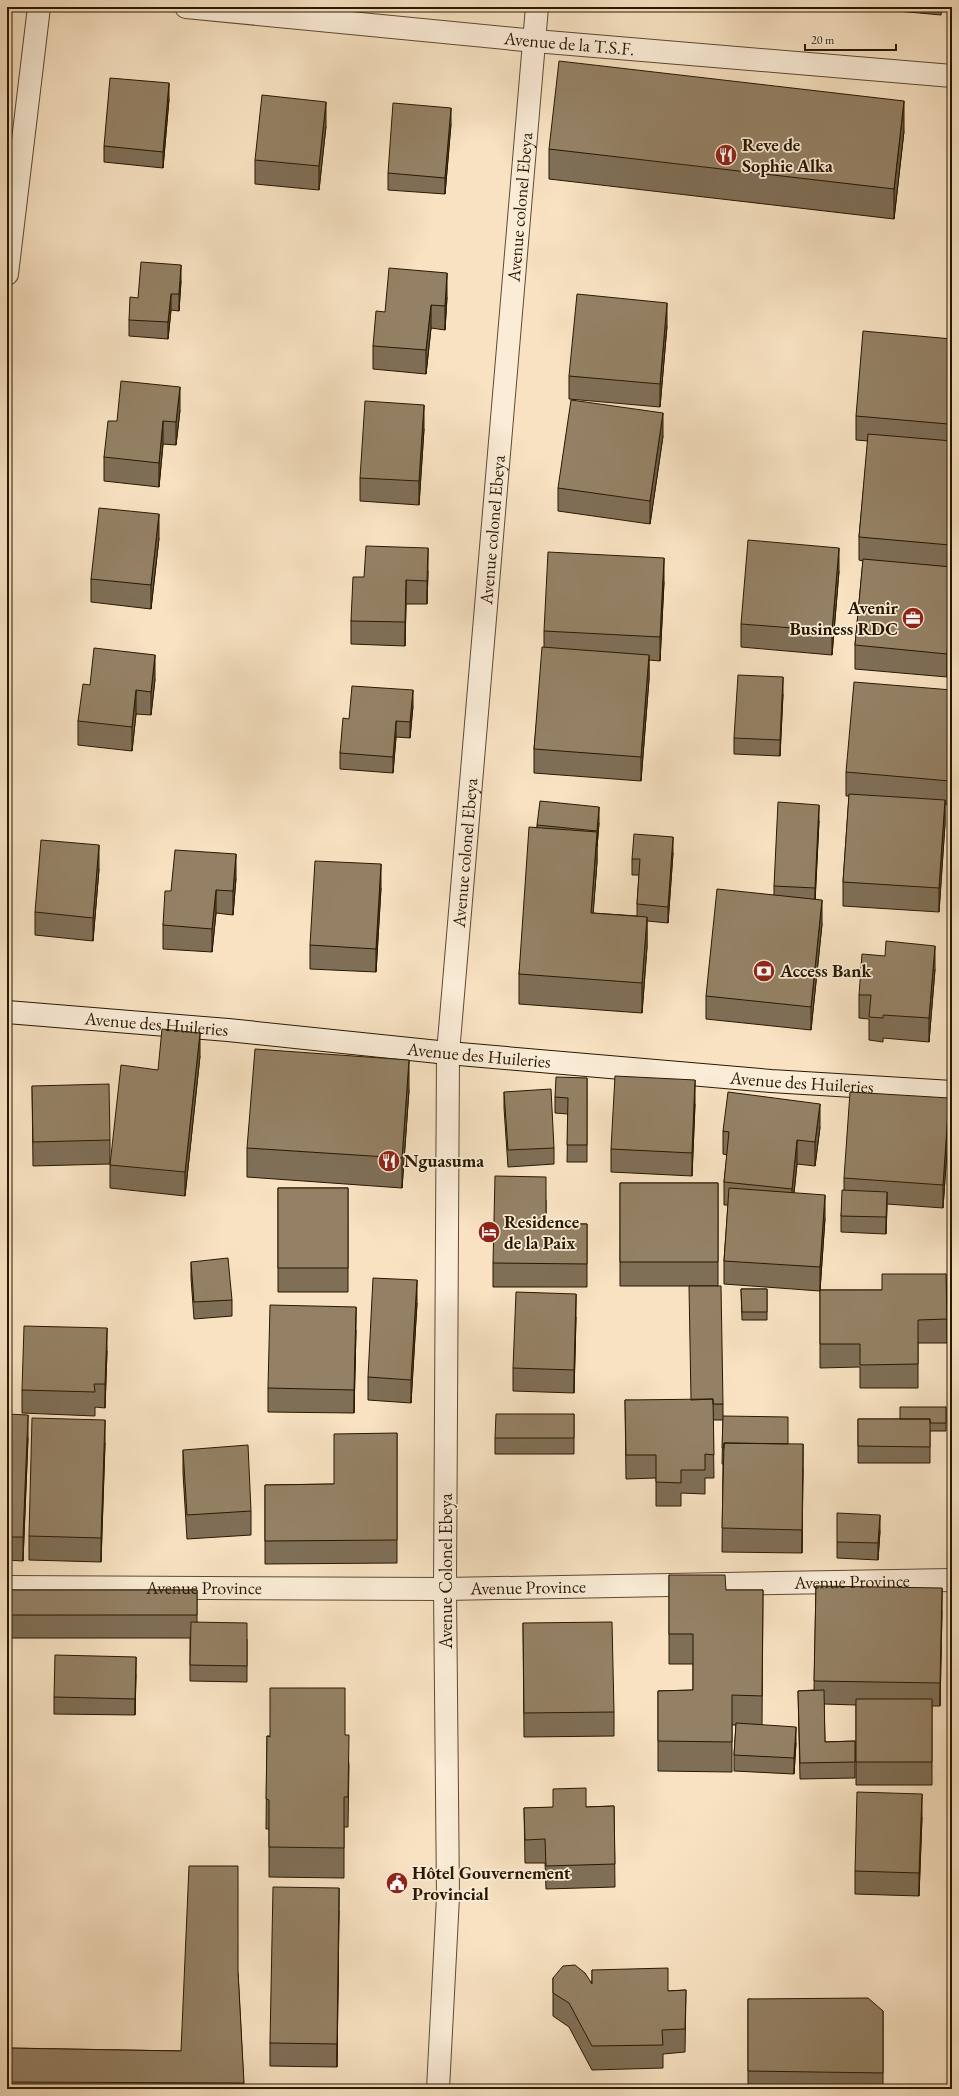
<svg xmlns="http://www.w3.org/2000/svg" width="959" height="2096" font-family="'EB Garamond',serif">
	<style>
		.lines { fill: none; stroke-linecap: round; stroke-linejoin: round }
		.minor-casing { stroke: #5c4a31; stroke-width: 24 }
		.tertiary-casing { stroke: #5c4a31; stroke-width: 24 }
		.secondary-casing { stroke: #281801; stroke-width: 24 }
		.minor { stroke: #faecd7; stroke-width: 22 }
		.tertiary { stroke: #faecd7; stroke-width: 22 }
		.secondary { stroke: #faecd7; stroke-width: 22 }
		.wall { fill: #7f6f57; stroke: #281801 }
		.shaded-wall { fill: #685a47; stroke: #281801 }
		.building { fill: #948165; stroke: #281801 }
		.labels { text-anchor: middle; stroke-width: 3.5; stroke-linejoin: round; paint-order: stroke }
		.street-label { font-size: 18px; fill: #281801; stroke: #faecd7 }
		.poi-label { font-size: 18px; font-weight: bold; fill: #281801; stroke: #faecd7; text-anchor: start }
	</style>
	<rect width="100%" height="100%" fill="#f8e2c2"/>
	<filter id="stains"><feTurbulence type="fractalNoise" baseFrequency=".005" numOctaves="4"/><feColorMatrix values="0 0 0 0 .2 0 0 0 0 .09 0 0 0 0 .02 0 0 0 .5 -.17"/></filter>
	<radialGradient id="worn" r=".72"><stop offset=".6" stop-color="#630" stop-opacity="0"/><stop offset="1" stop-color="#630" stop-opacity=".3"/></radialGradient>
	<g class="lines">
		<g class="minor-casing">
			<g id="minor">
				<path id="s1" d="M 186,7 L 535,41 L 952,76"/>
				<path d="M 7,274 L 39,7"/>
				<path id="s2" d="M 448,1053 L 537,7"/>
				<path id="s3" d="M 7,1587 L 445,1589 L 952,1580"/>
			</g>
		</g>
		<g class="tertiary-casing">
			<path id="tertiary" d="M 438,2089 L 448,1897 L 445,1589 L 448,1053"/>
		</g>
		<g class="secondary-casing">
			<g id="secondary">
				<path id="s4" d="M 7,1012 L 228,1030 L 448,1053 L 771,1081 L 952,1092"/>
			</g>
		</g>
		<use href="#minor" class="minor"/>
		<use href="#tertiary" class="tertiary"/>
		<use href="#secondary" class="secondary"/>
	</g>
	<path class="wall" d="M 876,7 L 942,7 L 941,15 L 876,9 Z
		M 169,99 L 163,168 L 104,162 L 104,146 Z
		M 451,124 L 445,194 L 388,190 L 388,173 Z
		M 326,126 L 319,190 L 255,184 L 255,160 Z
		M 904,131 L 894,219 L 549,179 L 549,149 Z
		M 181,281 L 179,311 L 171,310 L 168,339 L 129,336 L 129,320 L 138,298 Z
		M 447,297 L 445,330 L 431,328 L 426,374 L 373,369 L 373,346 L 385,312 Z
		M 667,326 L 660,407 L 569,399 L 569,376 Z
		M 952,339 L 949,441 L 952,441 L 952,550 L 951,567 L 952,567 L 952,628 L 947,677 L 855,669 L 855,645 L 863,561 L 859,560 L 859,537 L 868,441 L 856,440 L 856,416 Z
		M 180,410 L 176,445 L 163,444 L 159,487 L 104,481 L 104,457 L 117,421 Z
		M 424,429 L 419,505 L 360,501 L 360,478 Z
		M 663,436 L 650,524 L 558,511 L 558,488 Z
		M 159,538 L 151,609 L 91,602 L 91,579 Z
		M 428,571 L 427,604 L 406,604 L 405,646 L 351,644 L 351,621 L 364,577 Z
		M 839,571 L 832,655 L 741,647 L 741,624 Z
		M 664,582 L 660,661 L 649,660 L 649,679 L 641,781 L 534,773 L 534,749 L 544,647 L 544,631 Z
		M 155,679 L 151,715 L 136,714 L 132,751 L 78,745 L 78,721 L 90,685 Z
		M 952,690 L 952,782 L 950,805 L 945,804 L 945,824 L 939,912 L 843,906 L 843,882 L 849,796 L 846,796 L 846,772 Z
		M 783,694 L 780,756 L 734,754 L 734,738 Z
		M 413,706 L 410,738 L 396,737 L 393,773 L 340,769 L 340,753 L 349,719 Z
		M 819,821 L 815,899 L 822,924 L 811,1030 L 706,1019 L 706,996 L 774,895 L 774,886 Z
		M 599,823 L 597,847 L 597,862 L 593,913 L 637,916 L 637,904 L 639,875 L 632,875 L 632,859 L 673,853 L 668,923 L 647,921 L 647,947 L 642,1013 L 519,1004 L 519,974 L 537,825 Z
		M 99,869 L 93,941 L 35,935 L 35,912 Z
		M 236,878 L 233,915 L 216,913 L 212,952 L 163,949 L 163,925 L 171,891 Z
		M 381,888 L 376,972 L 310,969 L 310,945 Z
		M 935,969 L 929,1042 L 883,1038 L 883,1042 L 869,1040 L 869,1019 L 859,1018 L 859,995 Z
		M 200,1056 L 185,1196 L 110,1188 L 110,1164 L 33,1166 L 32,1086 L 110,1140 L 110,1163 L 158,1070 Z
		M 587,1078 L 587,1162 L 567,1162 L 568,1114 L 555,1113 L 555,1097 Z
		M 409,1090 L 402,1188 L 247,1177 L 247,1148 Z
		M 504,1092 L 554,1148 L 554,1164 L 508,1167 L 504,1108 Z
		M 695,1104 L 692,1176 L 611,1172 L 611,1149 Z
		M 949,1122 L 943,1208 L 887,1204 L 886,1234 L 841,1232 L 841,1216 L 844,1190 L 844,1178 Z
		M 820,1127 L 815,1166 L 797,1164 L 794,1193 L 825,1218 L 820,1290 L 882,1290 L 946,1274 L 947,1343 L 918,1343 L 918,1388 L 860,1388 L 860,1367 L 820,1368 L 820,1291 L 724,1284 L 724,1261 L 728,1205 L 724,1205 L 724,1182 L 727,1155 L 723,1154 L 723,1131 Z
		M 620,1183 L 718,1183 L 718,1286 L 620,1286 Z
		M 278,1188 L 348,1188 L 348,1292 L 278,1292 Z
		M 546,1200 L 546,1224 L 587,1224 L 587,1287 L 493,1287 L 493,1263 Z
		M 191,1262 L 232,1300 L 232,1316 L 194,1319 L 191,1278 Z
		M 741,1289 L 767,1289 L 767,1320 L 742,1320 Z
		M 417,1303 L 411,1403 L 368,1400 L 368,1377 Z
		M 576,1317 L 574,1393 L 513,1391 L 513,1368 Z
		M 356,1330 L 354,1413 L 268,1412 L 268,1388 Z
		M 107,1351 L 105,1408 L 95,1407 L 95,1416 L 22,1413 L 22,1390 Z
		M 625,1400 L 723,1404 L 723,1416 L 788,1444 L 803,1468 L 802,1553 L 722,1552 L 723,1464 L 722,1464 L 723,1420 L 713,1420 L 714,1478 L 705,1478 L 705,1494 L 681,1493 L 681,1506 L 656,1506 L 656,1478 L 626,1479 Z
		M 946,1407 L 946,1431 L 930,1431 L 930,1463 L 858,1463 L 858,1419 L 900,1419 Z
		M 7,1414 L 28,1438 L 23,1561 L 7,1560 Z
		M 574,1414 L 574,1454 L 495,1454 L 495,1438 Z
		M 397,1433 L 397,1563 L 265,1564 L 265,1485 L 334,1484 Z
		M 105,1443 L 101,1562 L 29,1560 L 29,1536 Z
		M 183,1450 L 251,1511 L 251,1535 L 187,1539 L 183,1473 Z
		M 880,1531 L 878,1560 L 837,1558 L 837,1542 Z
		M 669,1575 L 726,1590 L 763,1590 L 762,1725 L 796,1743 L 794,1774 L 734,1771 L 734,1755 L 736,1725 L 732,1725 L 732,1772 L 658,1771 L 658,1691 L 693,1690 L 693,1664 L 669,1664 Z
		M 816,1586 L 942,1611 L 940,1706 L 932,1706 L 932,1785 L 856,1785 L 856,1705 L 824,1704 L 825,1742 L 855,1741 L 855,1778 L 800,1779 L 798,1691 L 814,1690 Z
		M 7,1590 L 197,1590 L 197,1622 L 247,1639 L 247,1682 L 190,1681 L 190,1638 L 7,1638 Z
		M 523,1623 L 614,1712 L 614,1736 L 524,1737 Z
		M 136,1674 L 135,1715 L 54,1714 L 54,1697 Z
		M 345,1735 L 349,1765 L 348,1827 L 344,1827 L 344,1878 L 269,1877 L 269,1829 L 266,1829 L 267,1736 Z
		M 614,1806 L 615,1887 L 546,1889 L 545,1863 L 525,1863 L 524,1808 L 586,1807 Z
		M 922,1817 L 919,1896 L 855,1894 L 855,1871 Z
		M 339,1911 L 337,2067 L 270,2066 L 270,2043 Z
		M 592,1970 L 668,1991 L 686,1990 L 685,2052 L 663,2054 L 663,2068 L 592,2070 L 569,2027 L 553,2016 L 553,1978 L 592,1982 Z
		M 238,1973 L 244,2089 L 7,2089 L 7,2048 L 181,2051 Z
		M 748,1999 L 883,2011 L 883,2089 L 748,2089 Z"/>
	<path class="shaded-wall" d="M 169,83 L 169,99 L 163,168 L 163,152 Z
		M 904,101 L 904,131 L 894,219 L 894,189 Z
		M 326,102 L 326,126 L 319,190 L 319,166 Z
		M 451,108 L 451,124 L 445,194 L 445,178 Z
		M 181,265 L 181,281 L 179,311 L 179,294 Z
		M 447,273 L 447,297 L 445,330 L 445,306 Z
		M 171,294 L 171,310 L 168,339 L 168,322 Z
		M 667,303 L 667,326 L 660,407 L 660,384 Z
		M 431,305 L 431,328 L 426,374 L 426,350 Z
		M 952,375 L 952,399 L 948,447 L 948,424 Z
		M 180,387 L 180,410 L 176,445 L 176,422 Z
		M 424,405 L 424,429 L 419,505 L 419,481 Z
		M 663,413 L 663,436 L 650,524 L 650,501 Z
		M 163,421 L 163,444 L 159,487 L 159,463 Z
		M 159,514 L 159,538 L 151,609 L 151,585 Z
		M 952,526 L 952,550 L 950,568 L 950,545 Z
		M 428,548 L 428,571 L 427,604 L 427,581 Z
		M 839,548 L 839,571 L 832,655 L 832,631 Z
		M 664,558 L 664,582 L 660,661 L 660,637 Z
		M 406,580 L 406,604 L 405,646 L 405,622 Z
		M 952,605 L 952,628 L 947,677 L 947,654 Z
		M 155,655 L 155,679 L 151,715 L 151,692 Z
		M 649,655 L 649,679 L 641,781 L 641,757 Z
		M 783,677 L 783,694 L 780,756 L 780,740 Z
		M 136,690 L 136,714 L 132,751 L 132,727 Z
		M 413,690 L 413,706 L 410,738 L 410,722 Z
		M 396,721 L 396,737 L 393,773 L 393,757 Z
		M 952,759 L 952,782 L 950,805 L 950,781 Z
		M 945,800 L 945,824 L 939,912 L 939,888 Z
		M 819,805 L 819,821 L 815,904 L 815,888 Z
		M 599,807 L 599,823 L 597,847 L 597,831 Z
		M 597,832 L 597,862 L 591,943 L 591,913 Z
		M 673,837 L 673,853 L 668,923 L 668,907 Z
		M 99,845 L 99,869 L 93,941 L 93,918 Z
		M 236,854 L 236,878 L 233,915 L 233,891 Z
		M 381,864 L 381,888 L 376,972 L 376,949 Z
		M 216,890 L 216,913 L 212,952 L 212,929 Z
		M 822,900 L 822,924 L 811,1030 L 811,1007 Z
		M 647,917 L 647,947 L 642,1013 L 642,983 Z
		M 935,946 L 935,969 L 929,1042 L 929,1018 Z
		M 200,1033 L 200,1056 L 185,1196 L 185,1172 Z
		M 409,1060 L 409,1090 L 402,1188 L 402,1158 Z
		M 695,1080 L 695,1104 L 692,1176 L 692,1153 Z
		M 949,1098 L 949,1122 L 943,1208 L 943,1185 Z
		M 820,1104 L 820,1127 L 815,1166 L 815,1142 Z
		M 797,1140 L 797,1164 L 792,1212 L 792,1189 Z
		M 887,1192 L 887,1208 L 886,1234 L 886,1217 Z
		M 825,1195 L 825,1218 L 820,1291 L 820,1267 Z
		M 417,1280 L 417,1303 L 411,1403 L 411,1380 Z
		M 576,1294 L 576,1317 L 574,1393 L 574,1370 Z
		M 356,1307 L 356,1330 L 354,1413 L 354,1390 Z
		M 107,1328 L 107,1351 L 105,1408 L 105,1384 Z
		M 28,1415 L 28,1438 L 23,1561 L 23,1537 Z
		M 105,1420 L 105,1443 L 101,1562 L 101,1538 Z
		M 803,1444 L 803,1468 L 802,1553 L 802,1530 Z
		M 880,1515 L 880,1531 L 878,1560 L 878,1543 Z
		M 942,1588 L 942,1611 L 940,1706 L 940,1683 Z
		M 136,1657 L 136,1674 L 135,1715 L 135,1699 Z
		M 796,1727 L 796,1743 L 794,1774 L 794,1758 Z
		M 922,1794 L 922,1817 L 919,1896 L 919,1873 Z
		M 339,1888 L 339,1911 L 337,2067 L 337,2044 Z"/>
	<path class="building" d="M 559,61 L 904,101 L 894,189 L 549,149 Z
		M 110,78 L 169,83 L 163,152 L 104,146 Z
		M 262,95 L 326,102 L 319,166 L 255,160 Z
		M 393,103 L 451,108 L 445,178 L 388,173 Z
		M 141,262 L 181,265 L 179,294 L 171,294 L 168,322 L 129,320 L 130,297 L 138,298 Z
		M 389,268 L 447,273 L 445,306 L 431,305 L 426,350 L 373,346 L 376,311 L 385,312 Z
		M 577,294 L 667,303 L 660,384 L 569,376 Z
		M 863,331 L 952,339 L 952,375 L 948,424 L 856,416 Z
		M 121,381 L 180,387 L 176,422 L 163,421 L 159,463 L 104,457 L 108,421 L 117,421 Z
		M 571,400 L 663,413 L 650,501 L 558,488 Z
		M 365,401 L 424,405 L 419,481 L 360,478 Z
		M 868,434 L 952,441 L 952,526 L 950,545 L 859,537 Z
		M 99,508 L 159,514 L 151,585 L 91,579 Z
		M 748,540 L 839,548 L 832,631 L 741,624 Z
		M 366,546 L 428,548 L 427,581 L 406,580 L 405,622 L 351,621 L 353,577 L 364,577 Z
		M 548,552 L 664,558 L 660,637 L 544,631 Z
		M 863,559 L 952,567 L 952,605 L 947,654 L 855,645 Z
		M 542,647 L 649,655 L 641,757 L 534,749 Z
		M 94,648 L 155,655 L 151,692 L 136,690 L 132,727 L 78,721 L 83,684 L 90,685 Z
		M 738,675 L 783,677 L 780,740 L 734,738 Z
		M 854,682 L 952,690 L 952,759 L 950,781 L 846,772 Z
		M 352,686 L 413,690 L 410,722 L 396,721 L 393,757 L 340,753 L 343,718 L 349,719 Z
		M 849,794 L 945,800 L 939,888 L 843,882 Z
		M 540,801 L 599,807 L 597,831 L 537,825 Z
		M 778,802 L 819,805 L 815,888 L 774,886 Z
		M 529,827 L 597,832 L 591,913 L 647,917 L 642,983 L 519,974 Z
		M 634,834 L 673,837 L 668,907 L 637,904 L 640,859 L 632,859 Z
		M 41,840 L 99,845 L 93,918 L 35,912 Z
		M 175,850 L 236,854 L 233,891 L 216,890 L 212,929 L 163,925 L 165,891 L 171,891 Z
		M 315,861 L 381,864 L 376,949 L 310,945 Z
		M 717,889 L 822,900 L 811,1007 L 706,996 Z
		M 886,941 L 935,946 L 929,1018 L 883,1015 L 883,1018 L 869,1017 L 871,995 L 859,995 L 862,954 L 885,956 Z
		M 162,1029 L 200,1033 L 185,1172 L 110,1165 L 121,1065 L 158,1070 Z
		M 255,1049 L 409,1060 L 402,1158 L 247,1148 Z
		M 615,1076 L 695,1080 L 692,1153 L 611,1149 Z
		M 556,1077 L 587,1078 L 587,1145 L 567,1145 L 568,1098 L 555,1097 Z
		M 109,1084 L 110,1140 L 33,1142 L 32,1086 Z
		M 551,1089 L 554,1148 L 508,1150 L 504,1092 Z
		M 728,1092 L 820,1104 L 815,1142 L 797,1140 L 792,1189 L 724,1182 L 729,1132 L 723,1131 Z
		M 850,1092 L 949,1098 L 943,1185 L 844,1178 Z
		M 495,1176 L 546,1177 L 546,1224 L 587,1224 L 587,1264 L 493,1263 Z
		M 620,1183 L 718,1183 L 718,1262 L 620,1262 Z
		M 278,1188 L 348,1188 L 348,1268 L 278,1268 Z
		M 729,1188 L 825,1195 L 820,1267 L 724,1261 Z
		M 842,1190 L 887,1192 L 886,1217 L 841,1216 Z
		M 228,1258 L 232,1300 L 194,1302 L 191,1262 Z
		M 882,1274 L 946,1274 L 947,1319 L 918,1320 L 918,1364 L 860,1365 L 860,1344 L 820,1344 L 820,1290 L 882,1290 Z
		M 373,1278 L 417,1280 L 411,1380 L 368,1377 Z
		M 689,1286 L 721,1286 L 723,1404 L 713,1404 L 713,1399 L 691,1400 Z
		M 741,1289 L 767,1289 L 767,1312 L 742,1312 Z
		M 516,1292 L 576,1294 L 574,1370 L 513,1368 Z
		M 270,1305 L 356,1307 L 354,1390 L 268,1388 Z
		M 24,1326 L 107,1328 L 105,1384 L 94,1384 L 95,1392 L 22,1390 Z
		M 713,1399 L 714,1455 L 705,1454 L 705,1470 L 681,1470 L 681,1483 L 656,1482 L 656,1455 L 626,1455 L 625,1400 Z
		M 900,1407 L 946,1407 L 946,1423 L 930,1423 L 930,1419 L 900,1419 Z
		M 7,1414 L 28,1415 L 23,1537 L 7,1537 Z
		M 496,1414 L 574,1414 L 574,1438 L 495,1438 Z
		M 723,1416 L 788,1417 L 788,1444 L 724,1443 L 724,1448 L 722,1448 Z
		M 32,1418 L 105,1420 L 101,1538 L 29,1536 Z
		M 858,1419 L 930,1419 L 930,1447 L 858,1446 Z
		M 397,1433 L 397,1540 L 265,1541 L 265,1485 L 334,1484 L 334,1434 Z
		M 724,1443 L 803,1444 L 802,1530 L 722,1528 Z
		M 248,1445 L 251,1511 L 187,1515 L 183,1450 Z
		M 837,1513 L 880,1515 L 878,1543 L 837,1542 Z
		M 669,1575 L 725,1575 L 726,1590 L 763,1590 L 762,1696 L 732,1695 L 732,1742 L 658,1741 L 658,1691 L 693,1690 L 693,1634 L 669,1634 Z
		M 816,1586 L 942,1588 L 940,1683 L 814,1681 Z
		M 7,1590 L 197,1590 L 197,1615 L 7,1615 Z
		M 191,1622 L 247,1623 L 247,1666 L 190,1665 Z
		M 612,1622 L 614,1712 L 524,1713 L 523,1623 Z
		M 55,1655 L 136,1657 L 135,1699 L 54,1697 Z
		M 270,1688 L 345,1688 L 345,1735 L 349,1735 L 348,1797 L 344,1797 L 344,1848 L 269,1847 L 269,1800 L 266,1799 L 267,1736 L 270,1737 Z
		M 824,1690 L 825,1742 L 855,1741 L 855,1762 L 800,1763 L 798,1691 Z
		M 856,1699 L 932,1699 L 932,1762 L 856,1762 Z
		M 736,1723 L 796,1727 L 794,1758 L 734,1755 Z
		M 586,1788 L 586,1807 L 614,1806 L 615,1864 L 546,1866 L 545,1839 L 525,1840 L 524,1808 L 553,1807 L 553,1789 Z
		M 857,1792 L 922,1794 L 919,1873 L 855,1871 Z
		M 189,1866 L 238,1866 L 238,1971 L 244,2083 L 7,2082 L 7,2048 L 181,2051 Z
		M 273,1887 L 339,1888 L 337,2044 L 270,2043 Z
		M 575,1965 L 585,1973 L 592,1984 L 592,1970 L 668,1968 L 668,1991 L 686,1990 L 685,2029 L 662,2030 L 663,2045 L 592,2046 L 569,2003 L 553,1993 L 553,1978 L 563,1966 Z
		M 868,1998 L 883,2011 L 883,2073 L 748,2071 L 748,1999 Z"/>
	<defs>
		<g id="restaurant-disc" transform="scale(1.15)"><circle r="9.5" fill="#8f2418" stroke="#faecd7"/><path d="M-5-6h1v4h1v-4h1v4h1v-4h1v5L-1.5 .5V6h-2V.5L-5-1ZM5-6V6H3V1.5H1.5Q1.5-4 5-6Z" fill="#fff"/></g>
		<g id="office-disc" transform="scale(1.15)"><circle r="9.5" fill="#8f2418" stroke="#faecd7"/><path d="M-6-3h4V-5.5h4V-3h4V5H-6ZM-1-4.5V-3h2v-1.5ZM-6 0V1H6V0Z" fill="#fff"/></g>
		<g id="bank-disc" transform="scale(1.15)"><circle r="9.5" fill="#8f2418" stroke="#faecd7"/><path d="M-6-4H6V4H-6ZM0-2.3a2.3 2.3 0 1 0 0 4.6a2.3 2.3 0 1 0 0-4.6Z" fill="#fff"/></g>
		<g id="hotel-disc" transform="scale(1.15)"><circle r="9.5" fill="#8f2418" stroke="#faecd7"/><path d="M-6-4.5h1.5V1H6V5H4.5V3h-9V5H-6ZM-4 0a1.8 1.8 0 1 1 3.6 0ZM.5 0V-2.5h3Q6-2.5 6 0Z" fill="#fff"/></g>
		<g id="civic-disc" transform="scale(1.15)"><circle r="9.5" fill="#8f2418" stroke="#faecd7"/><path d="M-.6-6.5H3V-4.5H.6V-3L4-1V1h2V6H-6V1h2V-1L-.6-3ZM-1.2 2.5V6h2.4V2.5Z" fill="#fff"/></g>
	</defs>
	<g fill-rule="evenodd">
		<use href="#restaurant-disc" x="726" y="155"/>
		<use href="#office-disc" x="913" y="618"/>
		<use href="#bank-disc" x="764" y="971"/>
		<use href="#restaurant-disc" x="389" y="1161"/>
		<use href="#hotel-disc" x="489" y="1232"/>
		<use href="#civic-disc" x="397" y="1883"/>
	</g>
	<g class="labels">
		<g class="street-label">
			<text dy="6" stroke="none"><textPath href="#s1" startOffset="385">Avenue de la T.S.F.</textPath></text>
			<text dy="6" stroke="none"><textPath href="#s2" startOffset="849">Avenue colonel Ebeya</textPath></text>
			<text dy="6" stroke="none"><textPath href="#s2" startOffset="525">Avenue colonel Ebeya</textPath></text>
			<text dy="6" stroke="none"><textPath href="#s2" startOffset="201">Avenue colonel Ebeya</textPath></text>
			<text dy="6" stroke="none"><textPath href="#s4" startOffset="150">Avenue des Huileries</textPath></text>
			<text dy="6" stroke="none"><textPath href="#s4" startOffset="474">Avenue des Huileries</textPath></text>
			<text dy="6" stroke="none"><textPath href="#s4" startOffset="798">Avenue des Huileries</textPath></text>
			<text transform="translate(446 1571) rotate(-90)" y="6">Avenue Colonel Ebeya</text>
			<text dy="6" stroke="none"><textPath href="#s3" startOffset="845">Avenue Province</textPath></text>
			<text dy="6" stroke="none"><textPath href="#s3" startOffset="197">Avenue Province</textPath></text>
			<text dy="6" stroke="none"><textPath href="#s3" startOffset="521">Avenue Province</textPath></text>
		</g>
		<g class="poi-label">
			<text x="742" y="151">Reve de<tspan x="742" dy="21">Sophie Alka</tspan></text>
			<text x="898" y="614" text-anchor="end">Avenir<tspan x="898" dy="21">Business RDC</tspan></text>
			<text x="780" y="977">Access Bank</text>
			<text x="404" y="1167">Nguasuma</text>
			<text x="504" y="1228">Residence<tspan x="504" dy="21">de la Paix</tspan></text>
			<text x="412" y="1879">Hôtel Gouvernement<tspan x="412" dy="21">Provincial</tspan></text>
		</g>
	</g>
	<rect width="959" height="2096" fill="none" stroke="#f8e2c2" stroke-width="24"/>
	<rect x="8" y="8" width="943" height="2080" fill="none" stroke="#281801" stroke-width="2"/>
	<rect x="12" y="12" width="935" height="2072" fill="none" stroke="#281801"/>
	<path d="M805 44v6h91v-6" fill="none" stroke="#281801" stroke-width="2"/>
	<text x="811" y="44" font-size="12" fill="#281801" stroke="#faecd7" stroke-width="3" paint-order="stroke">20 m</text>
	<rect width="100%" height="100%" filter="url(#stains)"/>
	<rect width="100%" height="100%" fill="url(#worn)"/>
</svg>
